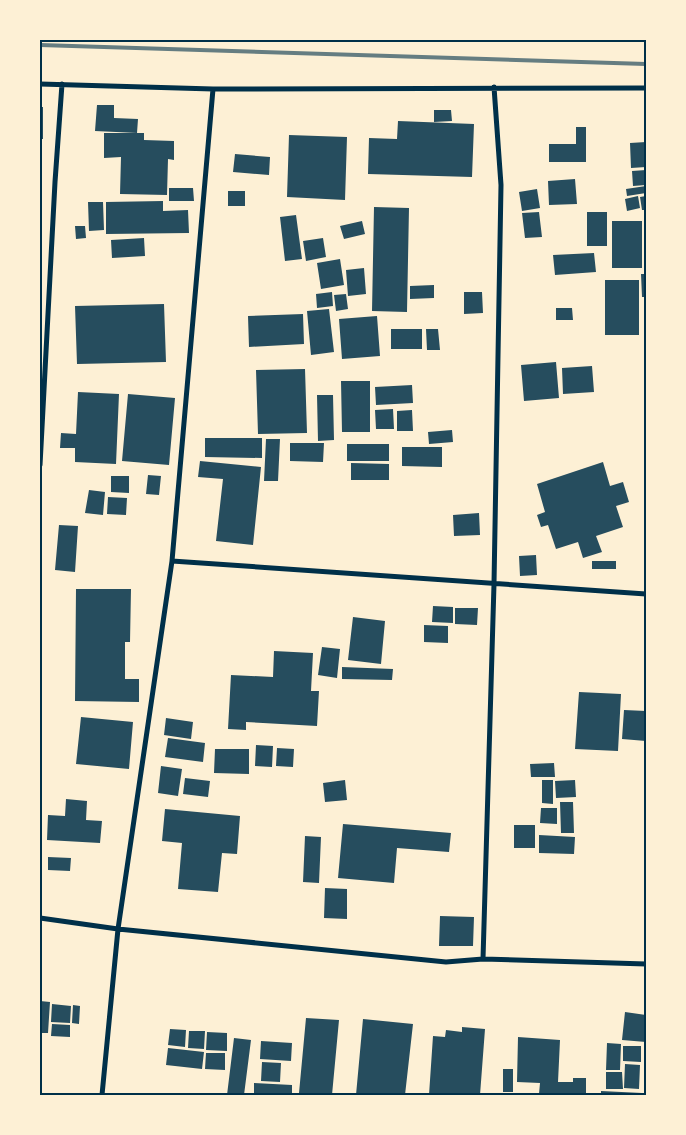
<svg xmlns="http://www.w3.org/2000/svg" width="686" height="1135" font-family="'DM Sans',sans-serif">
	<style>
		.building { fill: #264d5e }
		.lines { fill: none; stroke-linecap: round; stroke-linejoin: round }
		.minor { stroke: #003049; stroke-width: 5 }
		.rail { stroke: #657d81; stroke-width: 4 }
		.neatline { fill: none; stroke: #003049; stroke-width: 2 }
	</style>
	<rect width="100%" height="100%" fill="#fdf0d5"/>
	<path class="building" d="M 97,105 L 114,105 L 114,118 L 138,119 L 137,133 L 95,131 Z
		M 40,107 L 43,107 L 43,139 L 40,139 Z
		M 434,110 L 451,110 L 452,121 L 434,122 Z
		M 398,121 L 474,124 L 472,177 L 368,174 L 369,138 L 397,139 Z
		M 576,127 L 586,127 L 586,162 L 549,162 L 549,144 L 576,144 Z
		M 104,133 L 144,133 L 144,140 L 174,141 L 174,160 L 168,159 L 167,195 L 120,194 L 121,157 L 104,158 Z
		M 289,135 L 347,137 L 345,200 L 287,197 Z
		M 646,142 L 646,167 L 631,168 L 630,143 Z
		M 235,154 L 270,157 L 269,175 L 233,172 Z
		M 646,170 L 646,185 L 633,186 L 632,171 Z
		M 575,179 L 577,204 L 549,205 L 548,181 Z
		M 646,186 L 646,193 L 627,196 L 626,189 Z
		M 169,188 L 193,188 L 194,201 L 169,201 Z
		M 537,189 L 540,208 L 522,211 L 519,192 Z
		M 228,191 L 245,191 L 245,206 L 228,206 Z
		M 638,196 L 640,208 L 627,211 L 625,199 Z
		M 646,196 L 646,210 L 642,210 L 640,197 Z
		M 163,201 L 163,211 L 188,210 L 189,233 L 106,234 L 106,202 Z
		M 88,202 L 103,202 L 104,230 L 89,231 Z
		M 374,207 L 409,208 L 407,312 L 372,311 Z
		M 539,212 L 542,237 L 525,238 L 522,213 Z
		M 587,212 L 607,212 L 607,246 L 587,246 Z
		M 296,215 L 302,259 L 285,261 L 280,217 Z
		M 362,221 L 365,234 L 344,239 L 340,226 Z
		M 612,221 L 642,221 L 642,268 L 612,268 Z
		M 75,226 L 85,226 L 86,238 L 76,239 Z
		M 144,238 L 145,256 L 112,258 L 111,240 Z
		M 323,238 L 326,257 L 306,261 L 303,241 Z
		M 594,253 L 596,272 L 555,275 L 553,255 Z
		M 340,259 L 344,285 L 321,289 L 317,263 Z
		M 364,268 L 366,294 L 348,296 L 346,270 Z
		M 641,274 L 646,274 L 646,297 L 642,297 Z
		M 605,280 L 639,280 L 639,335 L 605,335 Z
		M 434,285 L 434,298 L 410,299 L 410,286 Z
		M 332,292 L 333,306 L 317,308 L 316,294 Z
		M 464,292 L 482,292 L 483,313 L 464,314 Z
		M 346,294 L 348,309 L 336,311 L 334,295 Z
		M 164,304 L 166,362 L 77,364 L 75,306 Z
		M 556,308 L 572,308 L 573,320 L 556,320 Z
		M 329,309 L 334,352 L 311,355 L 307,311 Z
		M 303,314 L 304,344 L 249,347 L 248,316 Z
		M 377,316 L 380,356 L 342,359 L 339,319 Z
		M 391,329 L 422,329 L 422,349 L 391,349 Z
		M 426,329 L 438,329 L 440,350 L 427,350 Z
		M 556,362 L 559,398 L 524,401 L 521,365 Z
		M 592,366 L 594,392 L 563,394 L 562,368 Z
		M 305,369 L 307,433 L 258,434 L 256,370 Z
		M 341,381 L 370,381 L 370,432 L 342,432 Z
		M 412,385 L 413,403 L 376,405 L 375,387 Z
		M 78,392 L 119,394 L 116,464 L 75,462 L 75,448 L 60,448 L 61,433 L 76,434 Z
		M 128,394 L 175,398 L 169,465 L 122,461 Z
		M 317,395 L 333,395 L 334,440 L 318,441 Z
		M 393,409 L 394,429 L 376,429 L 375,410 Z
		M 412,410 L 413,431 L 397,431 L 397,411 Z
		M 452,430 L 453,442 L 429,444 L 428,432 Z
		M 205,438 L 262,438 L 262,458 L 205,457 Z
		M 266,439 L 280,439 L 278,481 L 264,481 Z
		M 290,443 L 324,443 L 323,462 L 290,461 Z
		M 347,444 L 389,444 L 389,461 L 347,461 Z
		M 402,447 L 442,447 L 442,467 L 402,466 Z
		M 200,461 L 261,467 L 253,545 L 216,541 L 223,479 L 198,477 Z
		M 603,462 L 610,486 L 623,482 L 629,502 L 616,506 L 623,527 L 596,536 L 602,552 L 583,558 L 578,542 L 556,549 L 548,525 L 541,527 L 537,515 L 545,512 L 537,484 Z
		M 351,463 L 389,464 L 389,480 L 351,480 Z
		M 148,475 L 161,476 L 159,495 L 146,494 Z
		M 111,476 L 129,476 L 129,493 L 111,492 Z
		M 89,490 L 105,492 L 103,515 L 85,513 Z
		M 108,497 L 127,498 L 126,515 L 107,514 Z
		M 479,513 L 480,535 L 454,536 L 453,515 Z
		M 59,525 L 78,526 L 75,572 L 55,570 Z
		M 536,555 L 537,575 L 520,576 L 519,556 Z
		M 592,561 L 616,561 L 616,569 L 592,569 Z
		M 76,589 L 131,589 L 130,642 L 125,642 L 125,679 L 139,679 L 139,702 L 75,701 Z
		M 433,606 L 453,607 L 453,623 L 432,622 Z
		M 455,608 L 478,608 L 477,625 L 455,624 Z
		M 353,617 L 385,621 L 381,664 L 348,660 Z
		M 424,625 L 448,626 L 448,643 L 424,642 Z
		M 322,647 L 340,649 L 337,678 L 318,675 Z
		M 274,651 L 313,653 L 311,691 L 319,691 L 317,726 L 246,722 L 246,730 L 228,729 L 231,675 L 273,677 Z
		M 342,667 L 393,669 L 392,680 L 342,679 Z
		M 579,692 L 621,694 L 618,751 L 575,749 Z
		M 624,710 L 646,711 L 646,741 L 622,739 Z
		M 81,717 L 133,722 L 129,769 L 76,764 Z
		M 166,718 L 193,722 L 191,739 L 164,735 Z
		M 168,738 L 205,743 L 203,762 L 165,757 Z
		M 256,745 L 273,746 L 272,767 L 255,766 Z
		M 277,748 L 294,749 L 293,767 L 276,766 Z
		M 215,749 L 249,749 L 249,774 L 214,773 Z
		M 554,763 L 555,777 L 531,777 L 530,764 Z
		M 161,766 L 182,769 L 178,796 L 158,793 Z
		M 185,778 L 210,781 L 208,797 L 183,794 Z
		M 345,780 L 347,800 L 325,802 L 323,783 Z
		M 542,780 L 553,780 L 553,804 L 542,803 Z
		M 575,780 L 576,797 L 556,798 L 555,781 Z
		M 66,799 L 87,801 L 86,820 L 102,821 L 100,843 L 47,840 L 48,815 L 65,816 Z
		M 560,802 L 573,802 L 574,833 L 561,833 Z
		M 541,808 L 557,808 L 557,824 L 540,823 Z
		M 165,809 L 240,816 L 237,854 L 222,853 L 218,892 L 178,889 L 182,843 L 162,841 Z
		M 343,824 L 451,833 L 449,852 L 397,848 L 394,883 L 338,878 Z
		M 514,825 L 535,825 L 535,848 L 514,848 Z
		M 539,835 L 575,837 L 574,854 L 539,853 Z
		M 305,836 L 321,837 L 319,883 L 303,882 Z
		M 48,857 L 71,858 L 70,871 L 48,870 Z
		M 325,888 L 347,889 L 347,919 L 324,918 Z
		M 440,916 L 474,917 L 473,946 L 439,946 Z
		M 40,1001 L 50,1002 L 48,1033 L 40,1033 Z
		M 52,1004 L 71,1006 L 70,1023 L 51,1022 Z
		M 73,1005 L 80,1006 L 79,1024 L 72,1023 Z
		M 625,1012 L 646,1015 L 646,1042 L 622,1040 Z
		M 306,1018 L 339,1020 L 332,1095 L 299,1093 Z
		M 363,1019 L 413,1024 L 405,1095 L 356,1095 Z
		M 52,1024 L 70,1025 L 70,1037 L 51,1036 Z
		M 462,1027 L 485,1029 L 480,1095 L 429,1095 L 433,1036 L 445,1037 L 446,1030 L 462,1032 Z
		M 170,1029 L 186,1030 L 185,1047 L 168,1045 Z
		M 189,1031 L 205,1031 L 204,1049 L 188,1048 Z
		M 207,1032 L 227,1033 L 227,1051 L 206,1050 Z
		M 518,1037 L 560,1040 L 558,1082 L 573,1082 L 573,1078 L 586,1078 L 586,1095 L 539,1094 L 540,1083 L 517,1082 Z
		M 234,1038 L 251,1040 L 244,1095 L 227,1095 Z
		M 261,1041 L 292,1043 L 291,1061 L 260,1059 Z
		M 607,1043 L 621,1044 L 620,1070 L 606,1070 Z
		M 623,1046 L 641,1046 L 641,1062 L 623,1061 Z
		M 168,1048 L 204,1052 L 202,1069 L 166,1065 Z
		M 206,1053 L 225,1053 L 225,1070 L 205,1069 Z
		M 262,1062 L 281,1063 L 280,1082 L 261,1081 Z
		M 625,1064 L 640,1065 L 639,1089 L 624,1088 Z
		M 503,1069 L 513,1069 L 513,1092 L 503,1092 Z
		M 606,1072 L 622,1072 L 623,1089 L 606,1089 Z
		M 254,1083 L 292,1085 L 292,1095 L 254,1095 Z
		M 601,1091 L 642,1093 L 642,1095 L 601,1095 Z"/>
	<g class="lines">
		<path class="minor" d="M 40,84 L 213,89 L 646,88
			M 40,465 L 55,182 L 62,84
			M 172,561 L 646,594
			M 40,918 L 118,929 L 446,962 L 483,959 L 646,964
			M 483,959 L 494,584 L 501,185 L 494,87
			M 102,1095 L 118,929 L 172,561 L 213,89"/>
		<path class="rail" d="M 40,45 L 646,64"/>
	</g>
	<rect width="686" height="1135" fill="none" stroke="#fdf0d5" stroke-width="82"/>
	<rect x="41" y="41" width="604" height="1053" class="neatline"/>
</svg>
